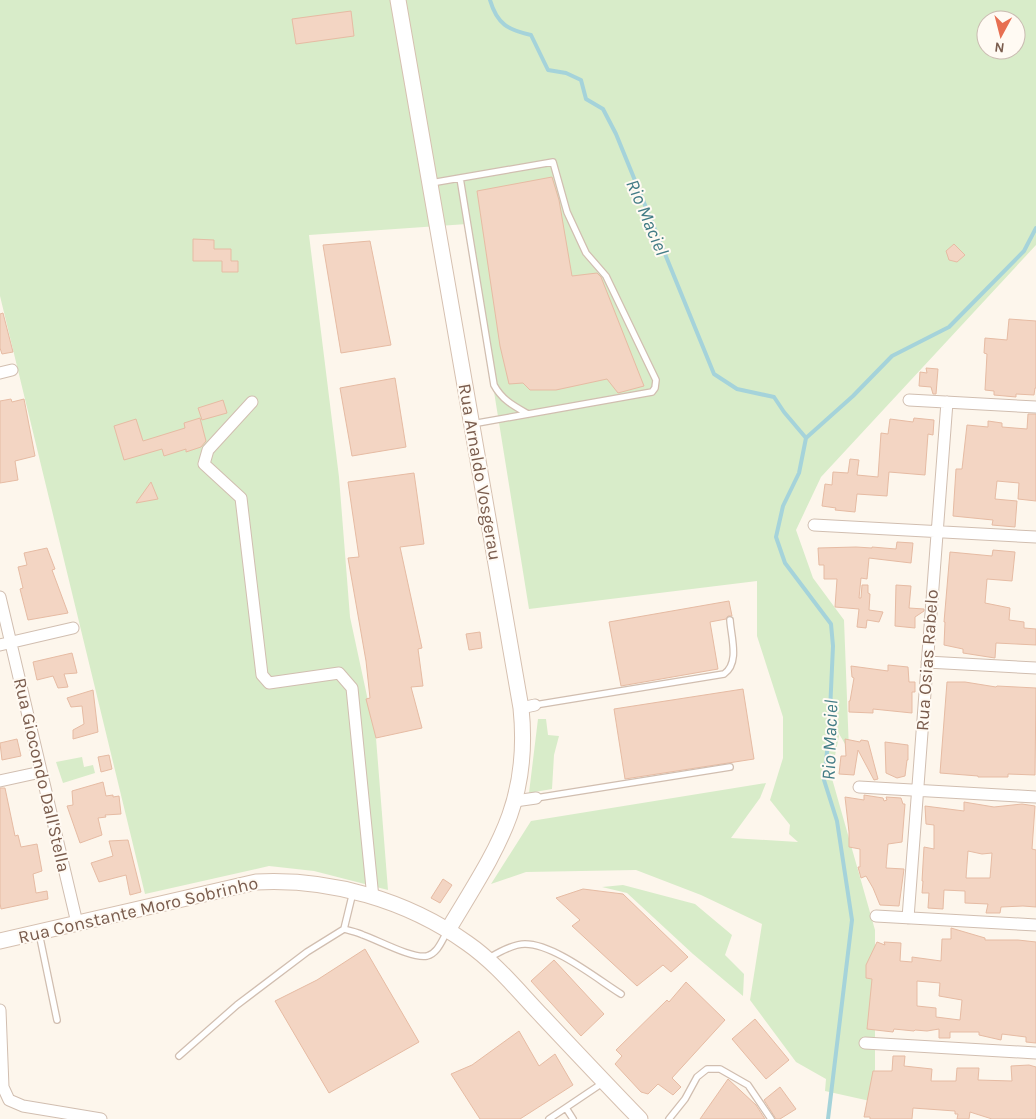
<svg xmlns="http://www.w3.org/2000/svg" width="1036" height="1119" font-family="Karla,sans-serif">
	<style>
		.green { fill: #d8ecc9; fill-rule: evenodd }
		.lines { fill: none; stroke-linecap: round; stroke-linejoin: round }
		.stream { stroke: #a5d3da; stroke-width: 4 }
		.building { fill: #f3d5c3; stroke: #e6bba3; fill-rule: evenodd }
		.lane-casing { stroke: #d1beb0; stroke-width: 8 }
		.street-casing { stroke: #d1beb0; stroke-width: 13 }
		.secondary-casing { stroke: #d6c0b0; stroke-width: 17 }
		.lane { stroke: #fff; stroke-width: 5.5 }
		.street { stroke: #fff; stroke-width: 11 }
		.secondary { stroke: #fff; stroke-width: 15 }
		.labels { text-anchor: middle; stroke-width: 4; stroke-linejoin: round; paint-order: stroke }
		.street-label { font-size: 18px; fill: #7a5c4d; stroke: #fffaf3 }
		.water-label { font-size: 19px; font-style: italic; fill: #437c86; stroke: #fffaf3 }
	</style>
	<rect width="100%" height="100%" fill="#fdf6ec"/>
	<path class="green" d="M 0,0 L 1036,0 L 1036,245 L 821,477 L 796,530 L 813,578 L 844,620 L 849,751 L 830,718 L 839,736 L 831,775 L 875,930 L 875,1069 L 870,1101 L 825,1091 L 826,1079 L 796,1062 L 750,1000 L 762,924 L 701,895 L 636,870 L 526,872 L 491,884 L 531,821 L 766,783 L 760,798 L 731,838 L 798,842 L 789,834 L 790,825 L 770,800 L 783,758 L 783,717 L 757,636 L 757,581 L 529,609 L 467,224 L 309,235 L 339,477 L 350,617 L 376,738 L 388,890 L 314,871 L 269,866 L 145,894 L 0,296 ZM 986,20 L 1016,20 L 1016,50 L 986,50 Z
		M 538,719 L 546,719 L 548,735 L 559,736 L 554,755 L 552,789 L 529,793 Z
		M 82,757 L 84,767 L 93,765 L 95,773 L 63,783 L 56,762 Z
		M 623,885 L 695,904 L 732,935 L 725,955 L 744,974 L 743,996 L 693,954 L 627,893 L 602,887 Z"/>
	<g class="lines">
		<path class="stream" d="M 490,0 C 497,24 508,30 531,35 L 548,70 L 566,73 L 581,80 L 586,99 L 603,109 L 616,134 L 714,374 L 737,389 L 774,397 L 784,412 L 806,438
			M 828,1119 L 852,920 L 837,821 L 824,780 L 829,733 L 833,646 L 831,624 L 785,563 L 776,537 L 783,506 L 799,473 L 806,438 L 853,396 L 892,356 L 949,327 L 1024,251 L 1036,228"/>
	</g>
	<path class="building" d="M 351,11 L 354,36 L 296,44 L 292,19 Z
		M 552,177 L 559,200 L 572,276 L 597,273 L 601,277 L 644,386 L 618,393 L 607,379 L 556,390 L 530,390 L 523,383 L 509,384 L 500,346 L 477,191 Z
		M 193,239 L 214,240 L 214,249 L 231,249 L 231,261 L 238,261 L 238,272 L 222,272 L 222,261 L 193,261 Z
		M 370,241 L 391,345 L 341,353 L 323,245 Z
		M 954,244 L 965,255 L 957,262 L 949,260 L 946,251 Z
		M 3,313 L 13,352 L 2,354 L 0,348 L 0,314 Z
		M 1009,319 L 1036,321 L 1036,388 L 1035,388 L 1034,395 L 1016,394 L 1016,397 L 994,395 L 994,391 L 985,390 L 987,354 L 984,353 L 985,338 L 1007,340 Z
		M 926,368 L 938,369 L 936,394 L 933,394 L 931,387 L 919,386 L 920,372 L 927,373 Z
		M 395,378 L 406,447 L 352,456 L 340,388 Z
		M 11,399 L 12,402 L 24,399 L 35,456 L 15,461 L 18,480 L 0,483 L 0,401 Z
		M 223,400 L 227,413 L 202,420 L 198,408 Z
		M 1028,414 L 1036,414 L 1036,501 L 1018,499 L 1019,483 L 997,481 L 995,499 L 1017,501 L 1015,527 L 992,525 L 993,520 L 953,516 L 956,469 L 962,469 L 967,425 L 988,427 L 988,421 L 1002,423 L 1002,427 L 1027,429 Z
		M 200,418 L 206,441 L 201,447 L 186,452 L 186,449 L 164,456 L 162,449 L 124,460 L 114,426 L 136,419 L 143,441 L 185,428 L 184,423 Z
		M 914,418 L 934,420 L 933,435 L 928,434 L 925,475 L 889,472 L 887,496 L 857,494 L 855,512 L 835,510 L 836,508 L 822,506 L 825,484 L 832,485 L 833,472 L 848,473 L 850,459 L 859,460 L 857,475 L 878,477 L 881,433 L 888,434 L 890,419 L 913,422 Z
		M 414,473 L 424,544 L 400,547 L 422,648 L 418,649 L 423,686 L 411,687 L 422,728 L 376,738 L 366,699 L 370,698 L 366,661 L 348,558 L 359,557 L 348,482 Z
		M 151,482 L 158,499 L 136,503 Z
		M 897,542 L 913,543 L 911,563 L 869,558 L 867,579 L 861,578 L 859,598 L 861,598 L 862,585 L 868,585 L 868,593 L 870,594 L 869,610 L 883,612 L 879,622 L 867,620 L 866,628 L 857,627 L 859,609 L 835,607 L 837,579 L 824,579 L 824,565 L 819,565 L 818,548 L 856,547 L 872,548 L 872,547 L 896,549 Z
		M 47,548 L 55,569 L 52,570 L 68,613 L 28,620 L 20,589 L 23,588 L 18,567 L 27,565 L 24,553 Z
		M 993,550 L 1015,552 L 1012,581 L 987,579 L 985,603 L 1010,608 L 1009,620 L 1024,622 L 1024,628 L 1036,629 L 1036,645 L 996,643 L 995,658 L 963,653 L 963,649 L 944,645 L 945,622 L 944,622 L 950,552 L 992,556 Z
		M 896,585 L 911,586 L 909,608 L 924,609 L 924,611 L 915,617 L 915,628 L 895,626 Z
		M 729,601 L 732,616 L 728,616 L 726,619 L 710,622 L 718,669 L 621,686 L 609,622 Z
		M 480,632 L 482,648 L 469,650 L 466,634 Z
		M 72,653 L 77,673 L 64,674 L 68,687 L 58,688 L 53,676 L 37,680 L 33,662 Z
		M 888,665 L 908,667 L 909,682 L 915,682 L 915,692 L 912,692 L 912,713 L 873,709 L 873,713 L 849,712 L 849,701 L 850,701 L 854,678 L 852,677 L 851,666 L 888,671 Z
		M 947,682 L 965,682 L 996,687 L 997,686 L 1036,688 L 1035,775 L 1008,774 L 1008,777 L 978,777 L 978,776 L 940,773 Z
		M 743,689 L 754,759 L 625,779 L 614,709 Z
		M 93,690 L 98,732 L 73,739 L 73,730 L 84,724 L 82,706 L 71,707 L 67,698 Z
		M 17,739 L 21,756 L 2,760 L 0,743 Z
		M 845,739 L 860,742 L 861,740 L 868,741 L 878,779 L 874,780 L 858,750 L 854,775 L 839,774 L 841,756 L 846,756 Z
		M 885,742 L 908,745 L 908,760 L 907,760 L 905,776 L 897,778 L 886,773 Z
		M 109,755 L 112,769 L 101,772 L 98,757 Z
		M 103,782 L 106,796 L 113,795 L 113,797 L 119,796 L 121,814 L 105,815 L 106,817 L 98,818 L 102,835 L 80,843 L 67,806 L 73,805 L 72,791 Z
		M 0,788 L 5,788 L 15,836 L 18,835 L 21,847 L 37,844 L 42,871 L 33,874 L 36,893 L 47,891 L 48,899 L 1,909 L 0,903 Z
		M 864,795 L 883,798 L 884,801 L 887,800 L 886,797 L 901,798 L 903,804 L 905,804 L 902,842 L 888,844 L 886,868 L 904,869 L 899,906 L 880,905 L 873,888 L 866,876 L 861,878 L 858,867 L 860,867 L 860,849 L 849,847 L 849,832 L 845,797 L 864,800 Z
		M 964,802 L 994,807 L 1022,804 L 1035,806 L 1032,849 L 1036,850 L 1036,907 L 1023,906 L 1001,907 L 1000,913 L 986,913 L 988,904 L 965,903 L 965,891 L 944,890 L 943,909 L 928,908 L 929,893 L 922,893 L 923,881 L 922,881 L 924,847 L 934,849 L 934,825 L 926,824 L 925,806 L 964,811 ZM 968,851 L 982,854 L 992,853 L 990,878 L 966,878 Z
		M 128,840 L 141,892 L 130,895 L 126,875 L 99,882 L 91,863 L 113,856 L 109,841 Z
		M 443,879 L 452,885 L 440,903 L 431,898 Z
		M 583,889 L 623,894 L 688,957 L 671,972 L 663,965 L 637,986 L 572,926 L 580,920 L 556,898 Z
		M 951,928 L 985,938 L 985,940 L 1018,940 L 1036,942 L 1036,1043 L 1026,1042 L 1026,1037 L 1002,1034 L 1001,1040 L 979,1035 L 979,1032 L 950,1032 L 950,1038 L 939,1038 L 939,1029 L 927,1031 L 915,1030 L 914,1031 L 894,1029 L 893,1032 L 867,1029 L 872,979 L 866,978 L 866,965 L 877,942 L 885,945 L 884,942 L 901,943 L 900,961 L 912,962 L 912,957 L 941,961 L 942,939 L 951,939 ZM 917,981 L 940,983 L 939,996 L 962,1000 L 960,1020 L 936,1017 L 936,1008 L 917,1006 Z
		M 365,949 L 419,1042 L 329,1093 L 275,1001 L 317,980 Z
		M 554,960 L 604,1014 L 581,1036 L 531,981 Z
		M 686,982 L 725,1020 L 672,1078 L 681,1087 L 673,1095 L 658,1084 L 648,1094 L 641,1092 L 615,1064 L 622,1056 L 616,1050 L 667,1000 L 669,1002 Z
		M 755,1019 L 789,1060 L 766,1079 L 732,1039 Z
		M 519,1031 L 539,1066 L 555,1054 L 573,1085 L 520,1119 L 480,1119 L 451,1074 L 472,1065 Z
		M 893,1056 L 905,1056 L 904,1066 L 932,1069 L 931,1081 L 956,1081 L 957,1068 L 979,1068 L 978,1080 L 1012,1081 L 1011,1066 L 1029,1065 L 1036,1067 L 1036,1119 L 992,1119 L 970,1112 L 969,1119 L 957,1119 L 958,1114 L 955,1114 L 955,1111 L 913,1108 L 912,1119 L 870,1119 L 870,1117 L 864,1117 L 873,1071 L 892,1071 Z
		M 728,1079 L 756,1105 L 765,1119 L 700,1119 Z
		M 780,1087 L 796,1109 L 780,1119 L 776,1119 L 764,1100 Z"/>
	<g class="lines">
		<g class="lane-casing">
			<path id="lane" d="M 460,178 L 494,385 C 502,400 514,406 528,414
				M 431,183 L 553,162 L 567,212 L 586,253 L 606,276 L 656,380 L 655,388 L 652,392 L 472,424
				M 535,705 L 724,674 C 740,663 731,637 730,620
				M 536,798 L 730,767
				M 344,929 L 353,892
				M 39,933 L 57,1020
				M 489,958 C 499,952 514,944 525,944 C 554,944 597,979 621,994
				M 179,1056 L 237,1005 L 307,952 L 344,929 C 350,931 357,932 363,935 C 378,940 412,959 427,956 C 438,953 442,940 447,932
				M 566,1108 L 573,1119
				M 549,1119 L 604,1082
				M 669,1119 L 685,1099 L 697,1077 L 707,1069 L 720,1069 L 748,1085 L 771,1119"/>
		</g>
		<g class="street-casing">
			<path id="street" d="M 0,373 L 12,370
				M 909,400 L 1036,407
				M 252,402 L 208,450 L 204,464 L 241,498 L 262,675 L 269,683 L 339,673 L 352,688 L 373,898
				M 814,525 L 1036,537
				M 0,597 L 77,923
				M 0,645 L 73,628
				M 927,662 L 1036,668
				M 521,708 L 535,705
				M 0,781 L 41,772
				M 859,787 L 1036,797
				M 515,801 L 536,798
				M 876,916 L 1036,925
				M 908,918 L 947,402
				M 0,1010 L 3,1087 L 9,1100 L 23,1106 L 101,1119
				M 865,1043 L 1036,1053"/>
		</g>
		<g class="secondary-casing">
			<path id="secondary" d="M 398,0 L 521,708 C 531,804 495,851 448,930
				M 0,941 L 256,882 C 330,878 407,900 467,943 C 496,963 519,992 543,1017 C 575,1051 607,1085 640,1119"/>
		</g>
		<use href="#lane" class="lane"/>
		<use href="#street" class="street"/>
		<use href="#secondary" class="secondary"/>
	</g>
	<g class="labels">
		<g class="street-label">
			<text transform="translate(480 472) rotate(80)" y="6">Rua Arnaldo Vosgerau</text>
			<text transform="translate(927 660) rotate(-86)" y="6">Rua Osias Rabelo</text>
			<text transform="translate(42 775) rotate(77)" y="6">Rua Giocondo Dall'Stella</text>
			<text transform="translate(138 910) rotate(-13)" y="6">Rua Constante Moro Sobrinho</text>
		</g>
		<g class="water-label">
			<text transform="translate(648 217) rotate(67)" y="7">Rio Maciel</text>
			<text transform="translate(829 740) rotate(-88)" y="7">Rio Maciel</text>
		</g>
	</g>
	<g transform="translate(1001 35) rotate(187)"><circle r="24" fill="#fffaf3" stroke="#cabbb1"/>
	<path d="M0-4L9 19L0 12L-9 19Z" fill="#e76f51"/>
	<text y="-8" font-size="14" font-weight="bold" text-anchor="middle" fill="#7a5c4d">N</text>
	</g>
</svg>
